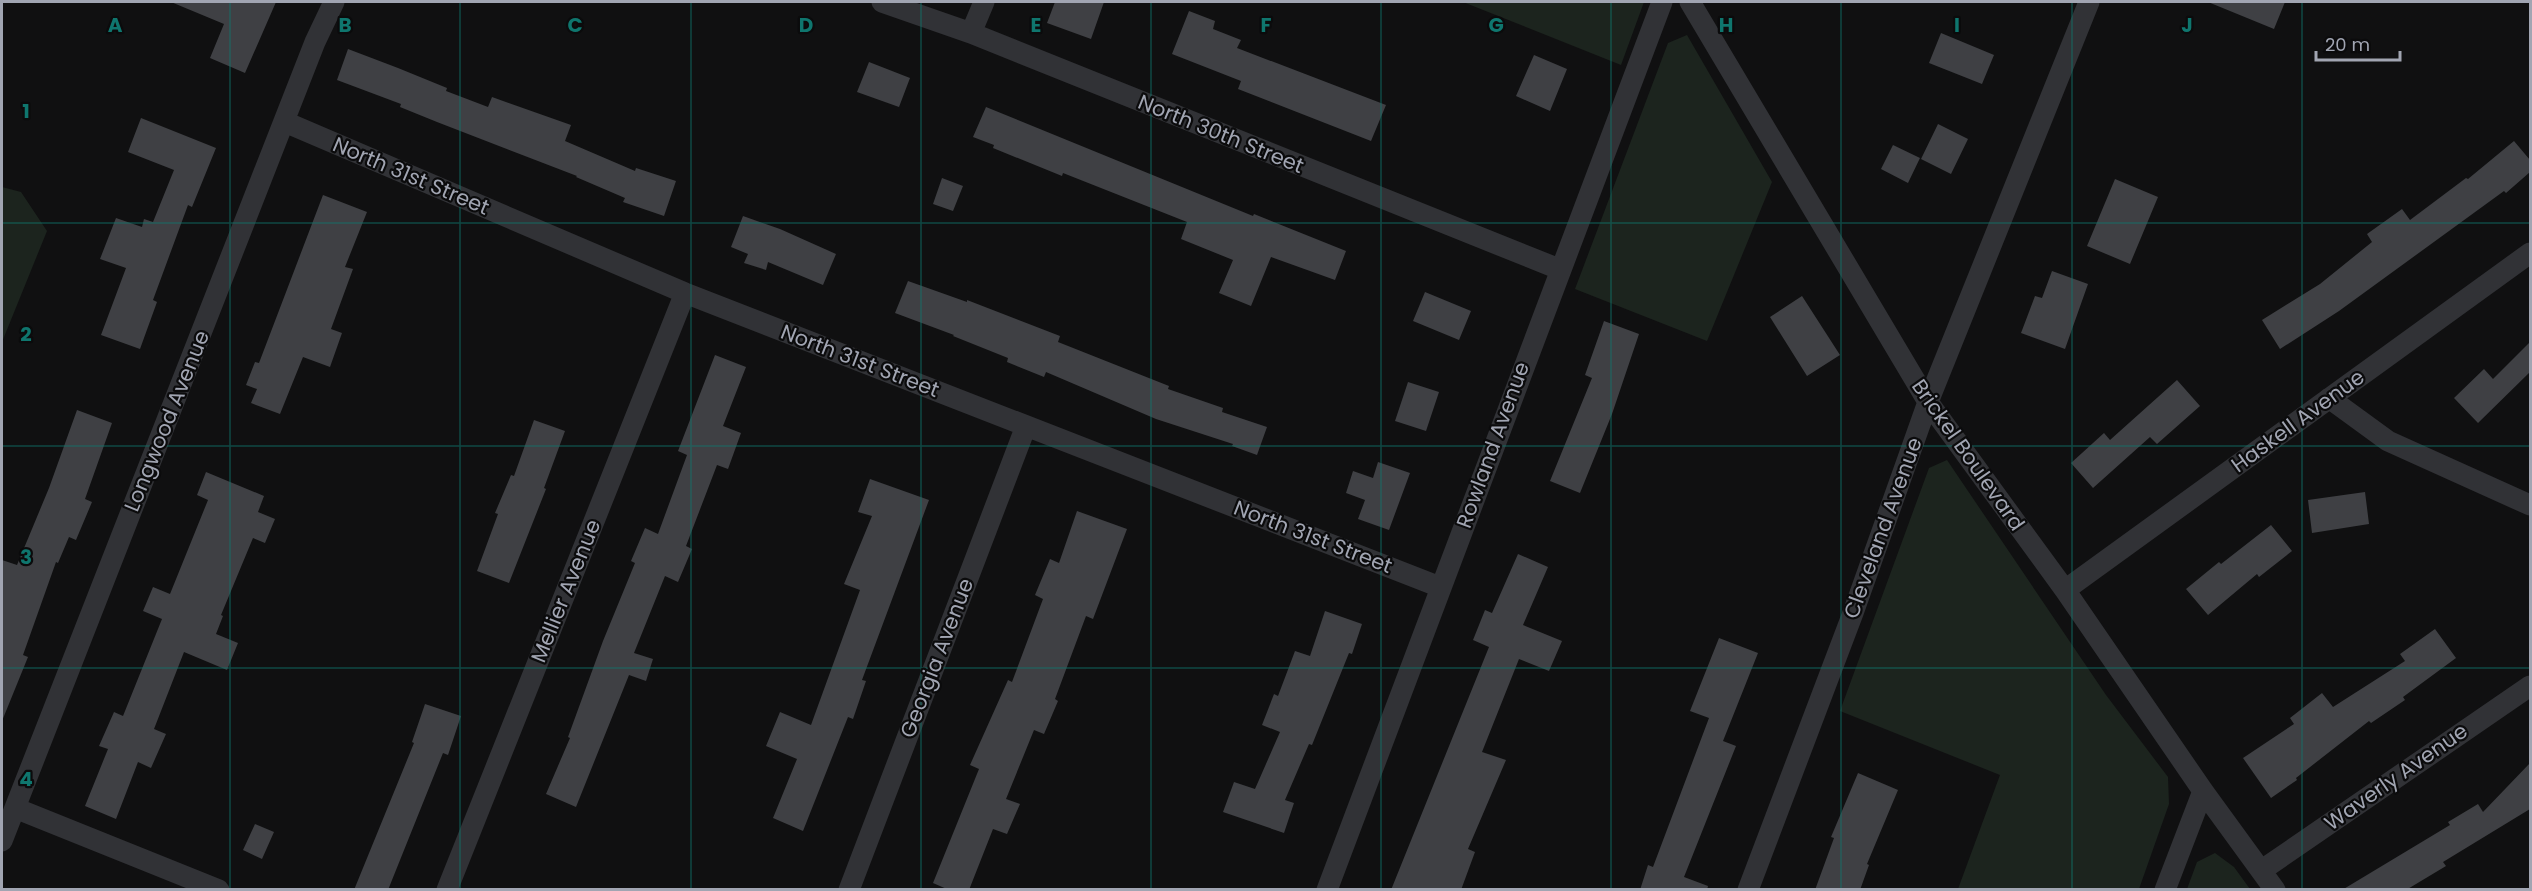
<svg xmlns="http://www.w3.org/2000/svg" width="2532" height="891" font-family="Poppins,sans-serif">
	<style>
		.green { fill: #1c241e }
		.building { fill: #3f4044 }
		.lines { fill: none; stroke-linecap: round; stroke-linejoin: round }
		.minor { stroke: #313236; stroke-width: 21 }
		.grid { fill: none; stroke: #0f766e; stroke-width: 1.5; stroke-opacity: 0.55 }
		.labels { text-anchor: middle; stroke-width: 4.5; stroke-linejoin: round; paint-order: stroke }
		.street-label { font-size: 21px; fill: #a1a5b2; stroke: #0b0b0c }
		.grid-label { font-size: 20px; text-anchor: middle; font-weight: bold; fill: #0f766e; stroke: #0b0b0c; stroke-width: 4.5; stroke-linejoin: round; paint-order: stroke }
	</style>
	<rect width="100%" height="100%" fill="#101011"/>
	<path class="green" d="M 1463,2 L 1644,2 L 1621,65 Z
		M 1687,35 L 1772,182 L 1707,341 L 1575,289 L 1668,43 Z
		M 2,187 L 21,192 L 47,231 L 2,342 Z
		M 1947,460 L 2106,695 L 2168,777 L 2169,804 L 2139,889 L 1958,889 L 2000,775 L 1840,711 L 1929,468 Z
		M 2215,853 L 2234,867 L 2250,889 L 2187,889 L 2197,862 Z"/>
	<path class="building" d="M 171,2 L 276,2 L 245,73 L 210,58 L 224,24 Z
		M 1055,2 L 1104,2 L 1091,39 L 1047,23 Z
		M 2208,2 L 2285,2 L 2274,29 Z
		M 1189,11 L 1215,21 L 1213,29 L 1241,40 L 1237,48 L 1386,105 L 1371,141 L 1238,89 L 1241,81 L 1172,54 Z
		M 1941,33 L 1994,55 L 1982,84 L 1929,63 Z
		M 348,49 L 398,68 L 447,88 L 446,91 L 488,107 L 492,97 L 571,125 L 565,141 L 635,171 L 636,168 L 676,181 L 664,216 L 623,202 L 625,198 L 576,177 L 577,176 L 437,122 L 400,107 L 401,104 L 337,80 Z
		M 1534,55 L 1567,69 L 1550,111 L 1516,96 Z
		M 869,62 L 910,78 L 899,107 L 857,92 Z
		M 986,107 L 1253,216 L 1254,214 L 1346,251 L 1335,280 L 1271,257 L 1251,306 L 1219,293 L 1233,260 L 1181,239 L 1187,222 L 1063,173 L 1062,176 L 993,148 L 994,145 L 973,137 Z
		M 141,118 L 216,148 L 192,207 L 188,205 L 153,300 L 157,302 L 140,349 L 101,335 L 126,268 L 100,259 L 116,218 L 142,227 L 144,219 L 153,222 L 174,170 L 128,152 Z
		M 1938,124 L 1968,139 L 1951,174 L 1921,159 Z
		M 2514,141 L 2530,160 L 2530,172 L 2506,193 L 2504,191 L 2339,311 L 2280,349 L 2262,320 L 2320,284 L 2372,242 L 2367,234 L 2402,209 L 2410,220 L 2466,178 L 2468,179 Z
		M 1893,145 L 1920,158 L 1908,183 L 1881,169 Z
		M 942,178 L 963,186 L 953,211 L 933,204 Z
		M 2115,179 L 2158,197 L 2130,264 L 2087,246 Z
		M 323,195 L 367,212 L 345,267 L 353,269 L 331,329 L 342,333 L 330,367 L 303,357 L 280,414 L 251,403 L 257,389 L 246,385 L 255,362 L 259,363 Z
		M 743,216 L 780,229 L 836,254 L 823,285 L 768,262 L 766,270 L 744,263 L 748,254 L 731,247 Z
		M 2052,271 L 2088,284 L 2065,349 L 2021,333 L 2035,296 L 2042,298 Z
		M 908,281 L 967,302 L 967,300 L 1060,336 L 1058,342 L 1169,386 L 1168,389 L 1223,408 L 1222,412 L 1267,427 L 1257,455 L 1232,446 L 1233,444 L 1156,419 L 1046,372 L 1044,377 L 1007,362 L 1008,358 L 953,336 L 954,335 L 895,313 Z
		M 1425,292 L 1471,311 L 1459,340 L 1413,321 Z
		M 1802,296 L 1840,355 L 1807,376 L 1770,317 Z
		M 1604,321 L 1639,334 L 1612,414 L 1580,493 L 1550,481 L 1592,378 L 1585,375 Z
		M 2530,342 L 2530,372 L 2478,423 L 2454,398 L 2484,369 L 2493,379 Z
		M 715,355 L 746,367 L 723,426 L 741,433 L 728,469 L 717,465 L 686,546 L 692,549 L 678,582 L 665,576 L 634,653 L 653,659 L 646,681 L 629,675 L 576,807 L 546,794 L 570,738 L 568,737 L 603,641 L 635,563 L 631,561 L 645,528 L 658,534 L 687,455 L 678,451 Z
		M 2177,380 L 2200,406 L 2157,444 L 2150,437 L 2093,488 L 2071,463 L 2104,433 L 2110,440 Z
		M 1408,382 L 1439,392 L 1426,431 L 1395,421 Z
		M 77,410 L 112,423 L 85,499 L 92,502 L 76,540 L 69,537 L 58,563 L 56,562 L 23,655 L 28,657 L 2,721 L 2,560 L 17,565 L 49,488 Z
		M 534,420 L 565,431 L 544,488 L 546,489 L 509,583 L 477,571 L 498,514 L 495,513 L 511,475 L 514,476 Z
		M 1378,462 L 1410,473 L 1389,530 L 1358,519 L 1365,500 L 1346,493 L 1353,471 L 1373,478 Z
		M 206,472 L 264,496 L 258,512 L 275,519 L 265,543 L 253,538 L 221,615 L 223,616 L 216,634 L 238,643 L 227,670 L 184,652 L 154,729 L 166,734 L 151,768 L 138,762 L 116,819 L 85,806 L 108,749 L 99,746 L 114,712 L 123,716 L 162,619 L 143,611 L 153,587 L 170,594 L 208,500 L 197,495 Z
		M 870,479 L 929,500 L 862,680 L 866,681 L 853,719 L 848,717 L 803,831 L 773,818 L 797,759 L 766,746 L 780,712 L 811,725 L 860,590 L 844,584 L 872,516 L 858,512 Z
		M 2365,492 L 2369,524 L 2312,533 L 2308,500 Z
		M 1077,511 L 1127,529 L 1093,619 L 1086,616 L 1055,699 L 1058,701 L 1044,734 L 1034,730 L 1006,799 L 1020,804 L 1007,834 L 993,829 L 969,890 L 949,890 L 933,883 L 979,769 L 970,765 L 1008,680 L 1012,682 L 1043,599 L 1035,595 L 1050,559 L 1059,563 Z
		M 2271,525 L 2292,551 L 2259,577 L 2257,574 L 2208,615 L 2186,589 L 2219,562 L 2221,564 Z
		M 1518,554 L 1548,567 L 1523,625 L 1562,641 L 1549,671 L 1519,659 L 1482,752 L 1506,760 L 1468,849 L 1475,852 L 1461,890 L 1391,890 L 1489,647 L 1473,640 L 1485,610 L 1492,613 Z
		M 1325,611 L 1362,624 L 1352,654 L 1349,653 L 1312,745 L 1309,744 L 1285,800 L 1294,803 L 1284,833 L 1223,812 L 1234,782 L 1255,789 L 1280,732 L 1262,725 L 1274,694 L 1278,696 L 1295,651 L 1310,656 Z
		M 2435,629 L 2456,658 L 2403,697 L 2405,700 L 2371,723 L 2369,721 L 2296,778 L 2297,780 L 2271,798 L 2243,758 L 2294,724 L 2290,718 L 2322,693 L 2333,707 L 2405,661 L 2400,654 Z
		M 1719,638 L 1758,653 L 1723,741 L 1736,746 L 1684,877 L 1708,886 L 1707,890 L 1640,890 L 1648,865 L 1653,867 L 1709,718 L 1690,711 Z
		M 425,704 L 461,716 L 448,755 L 443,753 L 388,890 L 354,890 L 414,743 L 412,742 Z
		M 2530,763 L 2530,809 L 2443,862 L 2446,866 L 2406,890 L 2342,890 L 2450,825 L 2448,822 L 2478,804 L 2483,812 Z
		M 1858,773 L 1898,790 L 1867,864 L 1869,865 L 1860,890 L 1815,890 L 1834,838 L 1831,837 Z
		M 255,824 L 274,832 L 262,859 L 243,850 Z"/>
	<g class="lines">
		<path class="minor" d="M 882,2 L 971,33 L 1559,269
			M 1690,2 L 1928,402 L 2065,590 L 2203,791 L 2275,890
			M 971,33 L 984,2
			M 285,122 L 685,293 L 1440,587
			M 2329,398 L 2388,441 L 2530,505
			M 2065,590 L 2530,253
			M 15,808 L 219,890
			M 2,841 L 315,42 L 334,2
			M 2262,870 L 2530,686
			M 447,890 L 685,293
			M 849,890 L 1026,426
			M 1327,890 L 1662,2
			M 1748,890 L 1853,613 L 1928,402 L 2089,2
			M 2165,890 L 2203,791"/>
	</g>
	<path class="grid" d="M 230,2 L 230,890M 460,2 L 460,890M 691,2 L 691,890M 921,2 L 921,890M 1151,2 L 1151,890M 1381,2 L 1381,890M 1611,2 L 1611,890M 1841,2 L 1841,890M 2072,2 L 2072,890M 2302,2 L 2302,890M 2,223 L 2530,223M 2,446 L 2530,446M 2,668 L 2530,668"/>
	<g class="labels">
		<g class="street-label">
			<text transform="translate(1221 134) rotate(22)" y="7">North 30th Street</text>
			<text transform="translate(411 176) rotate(23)" y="7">North 31st Street</text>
			<text transform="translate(860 361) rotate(21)" y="7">North 31st Street</text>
			<text transform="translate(167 421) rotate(-68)" y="7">Longwood Avenue</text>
			<text transform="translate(2298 421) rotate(-36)" y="7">Haskell Avenue</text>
			<text transform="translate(1493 445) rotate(-70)" y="7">Rowland Avenue</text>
			<text transform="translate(1968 455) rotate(55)" y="7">Brickel Boulevard</text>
			<text transform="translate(1883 528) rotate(-70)" y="7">Cleveland Avenue</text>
			<text transform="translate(1313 537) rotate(21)" y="7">North 31st Street</text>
			<text transform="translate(566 591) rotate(-68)" y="7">Mellier Avenue</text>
			<text transform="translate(937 658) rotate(-69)" y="7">Georgia Avenue</text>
			<text transform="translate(2396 777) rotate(-35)" y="7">Waverly Avenue</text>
		</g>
	</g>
	<g class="grid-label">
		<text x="115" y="32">A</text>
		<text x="345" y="32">B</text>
		<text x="575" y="32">C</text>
		<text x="806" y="32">D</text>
		<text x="1036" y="32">E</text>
		<text x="1266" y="32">F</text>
		<text x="1496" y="32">G</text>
		<text x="1726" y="32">H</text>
		<text x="1957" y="32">I</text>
		<text x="2187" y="32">J</text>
		<text x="26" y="118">1</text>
		<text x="26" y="341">2</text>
		<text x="26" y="564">3</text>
		<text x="26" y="786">4</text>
	</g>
	<rect width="2532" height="891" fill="none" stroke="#a1a5b2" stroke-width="6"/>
	<path d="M2316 51v9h84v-9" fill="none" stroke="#a1a5b2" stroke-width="3"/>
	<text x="2325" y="51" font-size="18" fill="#a1a5b2" stroke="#0b0b0c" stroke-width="4.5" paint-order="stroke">20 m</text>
</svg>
